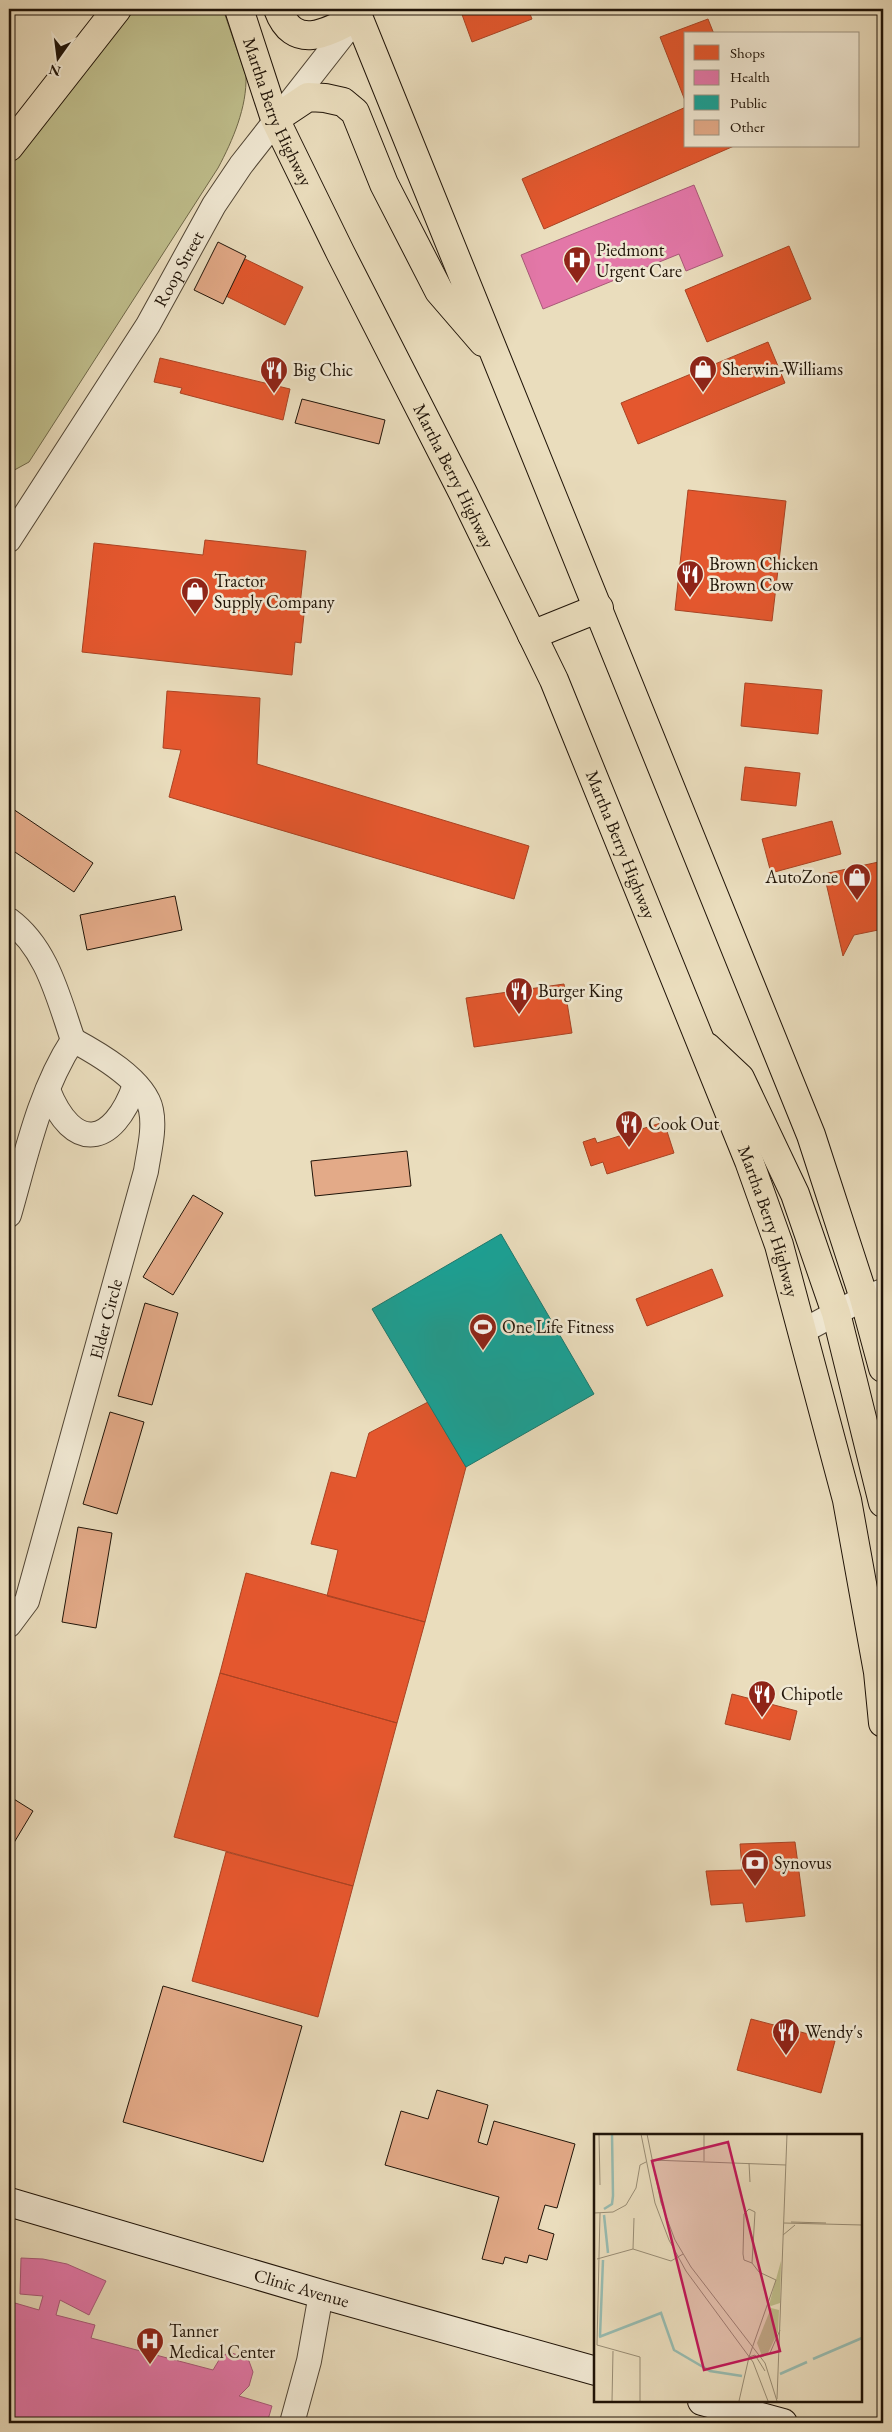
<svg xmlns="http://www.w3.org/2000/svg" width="892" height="2432" font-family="'EB Garamond',serif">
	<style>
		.green { fill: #bfbe8c; stroke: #70694a }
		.shops { fill: #e4572e; stroke: #a94323 }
		.health { fill: #e377a8; stroke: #a85978 }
		.public { fill: #17a398; stroke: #1a786d }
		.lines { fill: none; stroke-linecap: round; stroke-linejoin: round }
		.stream { stroke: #68796d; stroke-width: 6 }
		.building { fill: #e3aa88; stroke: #201408 }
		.street-casing { stroke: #524635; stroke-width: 26 }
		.secondary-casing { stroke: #201408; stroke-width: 30 }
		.primary-casing { stroke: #201408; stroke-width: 30 }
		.street { stroke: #f1e9d4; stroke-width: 24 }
		.secondary { stroke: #f1e9d4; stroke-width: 28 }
		.primary { stroke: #eaddbd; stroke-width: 28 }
		.labels { text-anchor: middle; stroke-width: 5; stroke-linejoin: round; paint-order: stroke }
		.street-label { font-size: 18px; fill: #201408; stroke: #f1e9d4 }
		.poi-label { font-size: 18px; fill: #201408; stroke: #f1e9d4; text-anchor: start }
		.inset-river { fill: none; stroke: #98bcb1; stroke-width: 2.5 }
		.inset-road { fill: none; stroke: #998d75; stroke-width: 1 }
		.view { fill: #c2185b; fill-opacity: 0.15; stroke: #c2185b; stroke-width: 2.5 }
		.inset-edge { fill: none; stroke: #201408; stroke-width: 2.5 }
	</style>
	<rect width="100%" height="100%" fill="#eaddbd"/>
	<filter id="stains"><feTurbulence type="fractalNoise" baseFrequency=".004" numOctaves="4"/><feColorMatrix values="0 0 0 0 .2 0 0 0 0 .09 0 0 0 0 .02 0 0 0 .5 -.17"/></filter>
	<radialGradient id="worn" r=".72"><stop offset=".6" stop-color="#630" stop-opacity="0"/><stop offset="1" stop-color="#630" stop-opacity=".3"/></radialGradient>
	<path class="green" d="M 136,9 L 223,9 L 246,76 C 247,107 233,140 218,168 L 29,462 L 9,473 L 9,162 L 34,123 Z"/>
	<path class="shops" d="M 460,9 L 528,9 L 532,19 L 472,42 Z
		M 708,19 L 714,34 L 686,34 L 686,103 L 660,37 Z
		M 686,107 L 686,146 L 734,146 L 544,229 L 522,179 Z
		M 789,246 L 811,299 L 707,342 L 685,290 Z
		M 245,259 L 303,287 L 285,325 L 226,296 Z
		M 768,342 L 785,383 L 638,444 L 621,403 Z
		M 160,358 L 290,389 L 283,420 L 180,393 L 182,388 L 154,382 Z
		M 688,490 L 786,501 L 772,621 L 675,610 Z
		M 205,540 L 306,551 L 300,605 L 305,605 L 301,643 L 295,642 L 292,675 L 82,652 L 94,543 L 203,555 Z
		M 745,683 L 822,690 L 818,734 L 741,726 Z
		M 167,691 L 260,698 L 257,764 L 529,846 L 514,899 L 169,797 L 181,750 L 163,748 Z
		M 745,767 L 800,773 L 796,806 L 741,800 Z
		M 832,821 L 841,854 L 771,873 L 762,839 Z
		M 883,861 L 883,929 L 854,935 L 843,956 L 824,874 Z
		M 564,984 L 572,1033 L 474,1047 L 466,998 Z
		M 664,1122 L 674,1153 L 607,1174 L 603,1162 L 591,1166 L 583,1142 L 595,1138 L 597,1143 Z
		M 712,1269 L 723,1296 L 647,1326 L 636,1299 Z
		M 428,1402 L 466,1467 L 425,1622 L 327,1596 L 338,1550 L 311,1544 L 331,1472 L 356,1478 L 369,1433 Z
		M 246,1573 L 425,1622 L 397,1723 L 220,1673 Z
		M 220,1673 L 397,1723 L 353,1886 L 174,1837 Z
		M 732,1694 L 797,1711 L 790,1740 L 725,1724 Z
		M 795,1842 L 805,1916 L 746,1922 L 743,1903 L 711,1905 L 706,1871 L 742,1870 L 740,1844 Z
		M 226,1852 L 353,1886 L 318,2017 L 192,1981 Z
		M 751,2019 L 835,2041 L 821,2093 L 737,2070 Z"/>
	<path class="health" d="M 694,185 L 723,256 L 686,271 L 679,254 L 543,309 L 521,255 Z
		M 21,2258 L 43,2259 L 67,2264 L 106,2281 L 89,2315 L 60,2300 L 56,2315 L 95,2325 L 91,2338 L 213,2370 L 222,2355 L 232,2353 L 243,2357 L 249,2361 L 253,2372 L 249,2386 L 239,2396 L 272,2406 L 267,2423 L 9,2423 L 9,2311 L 13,2312 L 15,2303 L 39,2310 L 43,2296 L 20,2294 Z"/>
	<path class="public" d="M 501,1234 L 594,1394 L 466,1467 L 372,1309 Z"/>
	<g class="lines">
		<path class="stream" d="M 875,9 L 883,17"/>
	</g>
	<path class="building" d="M 218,242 L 246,256 L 223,304 L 194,290 Z
		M 302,399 L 385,420 L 379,444 L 295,423 Z
		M 13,809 L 93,863 L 74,892 L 9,848 L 9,816 Z
		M 175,896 L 182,930 L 87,950 L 80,915 Z
		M 407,1151 L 411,1186 L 315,1196 L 311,1161 Z
		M 193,1195 L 223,1213 L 173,1295 L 143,1277 Z
		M 145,1303 L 178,1313 L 152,1405 L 118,1396 Z
		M 110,1412 L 144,1422 L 117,1514 L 83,1504 Z
		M 78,1527 L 112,1533 L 96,1628 L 62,1622 Z
		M 9,1796 L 33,1811 L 9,1851 Z
		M 163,1986 L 302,2026 L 263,2162 L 123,2122 Z
		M 437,2090 L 488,2105 L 478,2142 L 487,2145 L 494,2121 L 575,2144 L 557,2208 L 545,2205 L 538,2229 L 554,2234 L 547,2260 L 529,2255 L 527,2263 L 505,2257 L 503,2264 L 482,2259 L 499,2197 L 385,2165 L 401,2111 L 428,2119 Z"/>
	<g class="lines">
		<g class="street-casing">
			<g id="street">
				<path id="s1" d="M 9,540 L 148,325 L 214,205 L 241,165 L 357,17"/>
				<path d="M 9,920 C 47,948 58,997 73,1040"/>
				<path d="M 48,1090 C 73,1153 113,1147 135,1085"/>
				<path d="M 9,1215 C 26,1156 39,1092 73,1040 C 97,1053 145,1080 151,1110 C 155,1129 149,1151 146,1171 L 27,1601 L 9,1625"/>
				<path d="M 803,1331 L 864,1298 L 883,1291"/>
				<path d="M 292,2423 L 309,2361 L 321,2294"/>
			</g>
		</g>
		<g class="secondary-casing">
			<g id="secondary">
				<path id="s2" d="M 9,2202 L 321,2294 L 596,2371"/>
				<path d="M 702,2401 L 783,2423"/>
			</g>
		</g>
		<g class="primary-casing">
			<g id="primary">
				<path id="s3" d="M 239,9 L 275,119 L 340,252 L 463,493 L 554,680 L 749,1161 L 779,1245 L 847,1500 L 878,1672 L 883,1723"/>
				<path d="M 278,9 C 294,53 329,32 358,16"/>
				<path d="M 355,9 L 811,1135 L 864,1298 L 883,1368"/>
				<path d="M 275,119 L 308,97 L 325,98 L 343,102 L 355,112 L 384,184 L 439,291 L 483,342"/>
				<path d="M 9,147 L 117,9"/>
				<path d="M 532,635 L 599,608"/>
				<path d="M 707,1047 L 740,1078 L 795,1194 L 836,1313 L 883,1503"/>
			</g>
		</g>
		<use href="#street" class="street"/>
		<use href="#secondary" class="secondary"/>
		<use href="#primary" class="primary"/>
	</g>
	<defs>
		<g id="hospital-pin" transform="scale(1.4375)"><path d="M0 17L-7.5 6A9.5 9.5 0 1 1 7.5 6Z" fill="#8f2418" stroke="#f1e9d4"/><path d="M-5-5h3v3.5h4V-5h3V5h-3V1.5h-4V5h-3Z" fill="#fff"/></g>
		<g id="shop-pin" transform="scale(1.4375)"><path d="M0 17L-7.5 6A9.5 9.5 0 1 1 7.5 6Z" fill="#8f2418" stroke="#f1e9d4"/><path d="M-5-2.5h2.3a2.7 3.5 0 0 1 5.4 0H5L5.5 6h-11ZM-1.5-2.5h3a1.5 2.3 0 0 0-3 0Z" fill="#fff"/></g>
		<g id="restaurant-pin" transform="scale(1.4375)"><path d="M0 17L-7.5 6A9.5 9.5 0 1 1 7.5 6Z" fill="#8f2418" stroke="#f1e9d4"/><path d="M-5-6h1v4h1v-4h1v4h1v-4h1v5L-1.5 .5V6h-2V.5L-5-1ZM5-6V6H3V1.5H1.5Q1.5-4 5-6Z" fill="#fff"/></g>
		<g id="stadium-pin" transform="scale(1.4375)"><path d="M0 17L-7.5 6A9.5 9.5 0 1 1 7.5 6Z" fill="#8f2418" stroke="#f1e9d4"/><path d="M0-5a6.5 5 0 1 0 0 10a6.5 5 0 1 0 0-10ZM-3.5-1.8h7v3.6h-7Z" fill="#fff"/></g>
		<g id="bank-pin" transform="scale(1.4375)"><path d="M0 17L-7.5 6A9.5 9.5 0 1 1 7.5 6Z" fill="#8f2418" stroke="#f1e9d4"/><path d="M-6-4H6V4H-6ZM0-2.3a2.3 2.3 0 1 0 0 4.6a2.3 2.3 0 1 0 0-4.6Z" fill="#fff"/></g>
	</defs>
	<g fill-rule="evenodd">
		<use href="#hospital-pin" x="577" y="260"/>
		<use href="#shop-pin" x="703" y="369"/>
		<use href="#restaurant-pin" x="274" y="370"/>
		<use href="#restaurant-pin" x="690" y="574"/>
		<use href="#shop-pin" x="195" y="591"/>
		<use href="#shop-pin" x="857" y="877"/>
		<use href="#restaurant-pin" x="519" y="991"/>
		<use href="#restaurant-pin" x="629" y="1124"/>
		<use href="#stadium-pin" x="483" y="1327"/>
		<use href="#restaurant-pin" x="762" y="1694"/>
		<use href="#bank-pin" x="755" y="1863"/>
		<use href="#restaurant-pin" x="786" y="2032"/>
		<use href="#hospital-pin" x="150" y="2341"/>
	</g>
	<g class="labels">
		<g class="street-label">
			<text dy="6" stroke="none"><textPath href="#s3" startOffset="110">Martha Berry Highway</textPath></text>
			<text dy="6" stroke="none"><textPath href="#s1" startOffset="320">Roop Street</textPath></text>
			<text dy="6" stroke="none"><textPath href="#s3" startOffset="515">Martha Berry Highway</textPath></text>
			<text dy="6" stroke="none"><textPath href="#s3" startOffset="920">Martha Berry Highway</textPath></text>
			<text dy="6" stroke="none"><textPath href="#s3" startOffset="1325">Martha Berry Highway</textPath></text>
			<text transform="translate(106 1319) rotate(-75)" y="6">Elder Circle</text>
			<text dy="6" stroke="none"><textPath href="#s2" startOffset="305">Clinic Avenue</textPath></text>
		</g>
		<g class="poi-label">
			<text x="596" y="256">Piedmont<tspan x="596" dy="21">Urgent Care</tspan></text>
			<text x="722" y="375">Sherwin-Williams</text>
			<text x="293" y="376">Big Chic</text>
			<text x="709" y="570">Brown Chicken<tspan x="709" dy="21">Brown Cow</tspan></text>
			<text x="214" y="587">Tractor<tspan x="214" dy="21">Supply Company</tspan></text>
			<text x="838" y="883" text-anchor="end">AutoZone</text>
			<text x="538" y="997">Burger King</text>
			<text x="648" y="1130">Cook Out</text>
			<text x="502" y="1333">One Life Fitness</text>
			<text x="781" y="1700">Chipotle</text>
			<text x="774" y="1869">Synovus</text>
			<text x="805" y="2038">Wendy's</text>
			<text x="169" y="2337">Tanner<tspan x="169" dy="21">Medical Center</tspan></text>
		</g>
	</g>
	<g transform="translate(594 2134)">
		<rect width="268" height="268" fill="#eaddbd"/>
		<path d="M 187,127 L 186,169 L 177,172 L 175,171 ZM 177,174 L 185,176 L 184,198 L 173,221 L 168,222 L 163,209 Z" fill="#bfbe8c"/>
		<path class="inset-river" d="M 10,75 L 18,70 L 19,62 L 18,0M 10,81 L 14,119M 6,202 L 9,126M 5,203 L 67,179 L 80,216 L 116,237 L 148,242M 219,225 L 268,204M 186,240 L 213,228"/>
		<path class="inset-road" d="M 5,0 L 6,51M 47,0 L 61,69 L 75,106 L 92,137 L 159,228 L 174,267M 53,0 L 67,69 L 81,106 L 97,133 L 171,229 L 183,267M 58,26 L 192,31M 110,27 L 110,0M 155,29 L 156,48M 155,75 L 161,78 L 158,129 L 150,126 L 149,120 L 150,80 ZM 0,79 L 19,78 L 32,71 L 42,54 L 46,31 L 52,28M 6,79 L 3,211 L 46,223 L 46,267M 197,88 L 232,89M 190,89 L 268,91M 189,101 L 201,91M 39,115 L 40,84M 3,125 L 39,115 L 77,127 L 89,120M 155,223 L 161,221 L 171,237M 167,223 L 176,219 L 186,196M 183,265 L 193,0M 18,267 L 19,217M 145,267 L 155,223 L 182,146 L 165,138 L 158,129"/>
		<path class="view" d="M 134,8 L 186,217 L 110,236 L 58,27 Z"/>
		<rect width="268" height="268" class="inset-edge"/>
	</g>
	<rect width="892" height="2432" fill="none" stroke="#eaddbd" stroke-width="30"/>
	<rect x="10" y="10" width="872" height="2412" fill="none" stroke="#201408" stroke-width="2.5"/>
	<rect x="15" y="15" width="862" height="2402" fill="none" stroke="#201408"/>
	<rect x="684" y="32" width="175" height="115" fill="#f1e9d4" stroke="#9d9482"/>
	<rect x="694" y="45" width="25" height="15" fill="#e4572e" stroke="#9d9482"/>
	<text x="730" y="58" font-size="15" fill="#201408">Shops</text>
	<rect x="694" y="70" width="25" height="15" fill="#e377a8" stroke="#9d9482"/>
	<text x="730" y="82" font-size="15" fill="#201408">Health</text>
	<rect x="694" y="95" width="25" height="15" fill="#17a398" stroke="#9d9482"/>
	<text x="730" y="108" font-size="15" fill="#201408">Public</text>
	<rect x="694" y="120" width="25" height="15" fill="#e3aa88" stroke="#9d9482"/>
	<text x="730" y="132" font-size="15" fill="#201408">Other</text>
	<g transform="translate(58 58) rotate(194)" stroke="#f1e9d4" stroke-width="4" paint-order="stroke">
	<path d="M0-4L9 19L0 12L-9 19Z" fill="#201408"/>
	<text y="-8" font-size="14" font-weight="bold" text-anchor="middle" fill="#201408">N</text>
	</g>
	<rect width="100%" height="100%" filter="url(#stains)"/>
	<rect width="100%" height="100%" fill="url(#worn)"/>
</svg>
